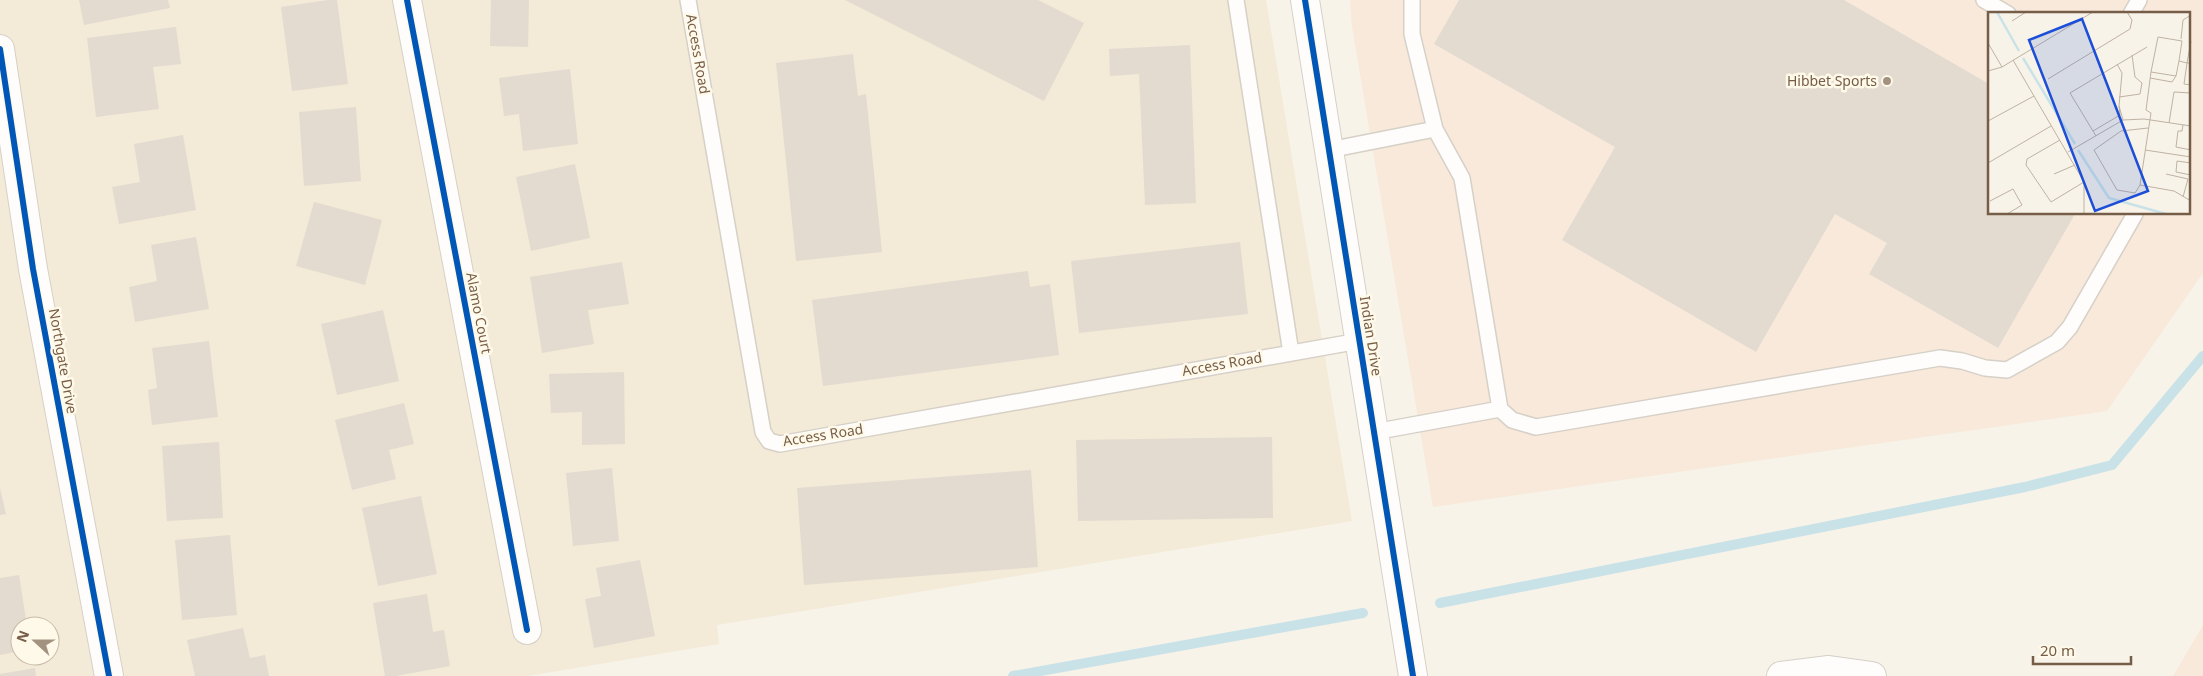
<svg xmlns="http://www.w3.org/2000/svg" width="2203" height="676" font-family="'Noto Sans',sans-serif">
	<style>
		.residential { fill: #f3ead8; fill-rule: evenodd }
		.commercial { fill: #f8e9db; fill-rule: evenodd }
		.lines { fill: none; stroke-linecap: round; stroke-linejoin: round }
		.stream { stroke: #c9e2e8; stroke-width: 10 }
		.building { fill: #e3dbd0 }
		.service-casing { stroke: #d6d0c7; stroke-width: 18 }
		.minor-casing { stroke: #d6d0c7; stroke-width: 30 }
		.tertiary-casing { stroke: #d6d0c7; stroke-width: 30 }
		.service { stroke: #fefdfc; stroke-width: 15 }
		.minor { stroke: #fefdfc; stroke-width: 28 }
		.tertiary { stroke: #fefdfc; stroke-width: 28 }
		.cycleway-casing { stroke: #fff9e9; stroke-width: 9 }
		.cycleway { stroke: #0057b8; stroke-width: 6 }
		.poi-dot { fill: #a3927f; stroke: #fff9e9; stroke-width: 2 }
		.labels { text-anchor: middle; stroke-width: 5; stroke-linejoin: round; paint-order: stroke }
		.street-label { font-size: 14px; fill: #765d47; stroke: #fff9e9 }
		.poi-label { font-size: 14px; fill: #765d47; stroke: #fff9e9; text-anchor: end }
		.inset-river { fill: none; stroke: #c9e2e8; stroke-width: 2.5 }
		.inset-road { fill: none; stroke: #bfb2a3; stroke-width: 1 }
		.view { fill: #1d4ed8; fill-opacity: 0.15; stroke: #1d4ed8; stroke-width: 2.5 }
		.inset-edge { fill: none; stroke: #765d47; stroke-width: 2.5 }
	</style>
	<rect width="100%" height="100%" fill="#f7f3e8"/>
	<path class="residential" d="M 0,0 L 1266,0 L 1352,521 L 717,625 L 719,644 L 528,676 L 0,676 ZM 20,626 L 50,626 L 50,656 L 20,656 Z"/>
	<path class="commercial" d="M 1350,0 L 2203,0 L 2203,273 L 2107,411 L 1433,507 L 1352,27 ZM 1989,14 L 2189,14 L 2189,214 L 1989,214 Z
		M 2203,625 L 2203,676 L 2173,676 Z"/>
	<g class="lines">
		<path class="stream" d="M 1440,603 L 2025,487 L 2112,465 L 2203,356
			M 1013,676 L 1363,613"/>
	</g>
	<path class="building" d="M 79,0 L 168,0 L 170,8 L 84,25 Z
		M 328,0 L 337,0 L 348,84 L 292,91 L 281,7 Z
		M 491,0 L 529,0 L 528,47 L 490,46 Z
		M 845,0 L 1038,0 L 1084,23 L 1044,101 Z
		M 1459,0 L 1844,0 L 1989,84 L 1989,214 L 2075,214 L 1998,348 L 1869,274 L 1887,243 L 1835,214 L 1756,352 L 1562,240 L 1615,147 L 1434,44 Z
		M 176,27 L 181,64 L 153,67 L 159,109 L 96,117 L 87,38 Z
		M 1190,45 L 1196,203 L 1145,205 L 1139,74 L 1110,76 L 1109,49 Z
		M 853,54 L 858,96 L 866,94 L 882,252 L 796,261 L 776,63 Z
		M 570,69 L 578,144 L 523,151 L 519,114 L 504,116 L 499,78 Z
		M 356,107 L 361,181 L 304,186 L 299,112 Z
		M 183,135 L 196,210 L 119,224 L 112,187 L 140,182 L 134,144 Z
		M 575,164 L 590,238 L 531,251 L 516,177 Z
		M 314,202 L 382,220 L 365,285 L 296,266 Z
		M 196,237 L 209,309 L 135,322 L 129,287 L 157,281 L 151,245 Z
		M 1240,242 L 1248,314 L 1079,333 L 1071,261 Z
		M 622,262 L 629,304 L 588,310 L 594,344 L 542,353 L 530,277 Z
		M 1028,271 L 1030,287 L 1050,284 L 1059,355 L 823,386 L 812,300 Z
		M 383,310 L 399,381 L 337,395 L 321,324 Z
		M 209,341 L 218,417 L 152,425 L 148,390 L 157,388 L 152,348 Z
		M 624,372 L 625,444 L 582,445 L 582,412 L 551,413 L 549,374 Z
		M 404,403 L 414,444 L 389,450 L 396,479 L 352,490 L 335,420 Z
		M 1272,437 L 1273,518 L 1078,521 L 1076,440 Z
		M 219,442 L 223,518 L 167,521 L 162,446 Z
		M 612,468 L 619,541 L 573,546 L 566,473 Z
		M 1031,470 L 1038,567 L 804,585 L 797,488 Z
		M 0,488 L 6,514 L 0,515 Z
		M 421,496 L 437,574 L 378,586 L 362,508 Z
		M 230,535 L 237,615 L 182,620 L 175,540 Z
		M 640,560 L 655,636 L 594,648 L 585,599 L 601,596 L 596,568 Z
		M 19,575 L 27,626 L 20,626 L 20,651 L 0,655 L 0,578 Z
		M 427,594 L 433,632 L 444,630 L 450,666 L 396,676 L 385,676 L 373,603 Z
		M 243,628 L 250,658 L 265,655 L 269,676 L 195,676 L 187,640 Z
		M 35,668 L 36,676 L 0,676 L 0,674 Z"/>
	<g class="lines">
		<g class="service-casing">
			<path id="service" d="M 688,0 L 763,432 L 769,441 L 780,444 L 1359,341
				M 1236,0 L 1291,353
				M 1412,0 L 1412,34 L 1435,129 L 1462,178 L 1500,409 L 1512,420 L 1536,427 L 1940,358 L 1962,361 L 1985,368 L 2007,370 L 2057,342 L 2070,327 L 2135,214
				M 1984,0 L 2008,14
				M 2131,14 L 2139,0
				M 1329,150 L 1435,129
				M 1374,432 L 1500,409"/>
		</g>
		<g class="minor-casing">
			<path id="minor" d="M 407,0 L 527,630
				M 1305,0 L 1413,676
				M 1781,676 L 1829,670 L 1872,676"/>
		</g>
		<g class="tertiary-casing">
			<path id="tertiary" d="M 0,49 L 33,269 L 109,676"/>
		</g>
		<use href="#service" class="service"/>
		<use href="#minor" class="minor"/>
		<use href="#tertiary" class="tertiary"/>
		<g class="cycleway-casing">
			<path id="cycleway" d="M 407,0 L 527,630
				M 1305,0 L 1413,676
				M 0,49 L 33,269 L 109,676"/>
		</g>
		<use href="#cycleway" class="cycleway"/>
	</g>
	<circle class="poi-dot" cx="1887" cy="81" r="5"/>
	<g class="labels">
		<g class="street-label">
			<text transform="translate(698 54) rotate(80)" y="5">Access Road</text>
			<text transform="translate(479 313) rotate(79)" y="5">Alamo Court</text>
			<text transform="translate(1371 336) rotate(81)" y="5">Indian Drive</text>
			<text transform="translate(63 361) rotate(80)" y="5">Northgate Drive</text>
			<text transform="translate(1222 364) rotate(-10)" y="5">Access Road</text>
			<text transform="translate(823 435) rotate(-9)" y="5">Access Road</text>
		</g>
		<g class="poi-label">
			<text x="1877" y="86">Hibbet Sports</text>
		</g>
	</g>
	<g transform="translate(1988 12)">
		<rect width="202" height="202" fill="#f7f3e8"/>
		<path class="inset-river" d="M 9,0 L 31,39M 35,46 L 87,132M 90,138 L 121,186 L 178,202"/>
		<path class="inset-road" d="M 24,9 L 38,0M 193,27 L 195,8 L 203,3M 203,29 L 199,51 L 203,51M 0,31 L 14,55M 25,48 L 96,170 L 96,202M 191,49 L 188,64 L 163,60 L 170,25 L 194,29 L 191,49 L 199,51 L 196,72 L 203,73M 129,52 L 134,61 L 131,94 L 135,108M 0,59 L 14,55 L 105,0M 163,60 L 158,98 L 163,101 L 152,173 L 186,179 L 203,189M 162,66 L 184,70 L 188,64M 60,67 L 142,17 L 144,8 L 139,0M 131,85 L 152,82 L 154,71 L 147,65 L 144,43M 0,109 L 46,84M 181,111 L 186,80 L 203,81M 195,113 L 194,119 L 190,119 L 188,135 L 203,138M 105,119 L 132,103 L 131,94M 108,124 L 82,81 L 159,35M 72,128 L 39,147 L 38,153 L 63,190 L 96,170M 157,138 L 203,145M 80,140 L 135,108 L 156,107 L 203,114M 0,151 L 63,114M 203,151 L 189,149 L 188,160 L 203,163M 66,162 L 87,153M 178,162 L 200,167 L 195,185M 152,173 L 147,181 L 129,178 L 106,138 L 133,119 L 160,116M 2,189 L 25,177 L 34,193 L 19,202"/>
		<path class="view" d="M 94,7 L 160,179 L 107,199 L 41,28 Z"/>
		<rect width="202" height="202" class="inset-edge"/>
	</g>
	<g transform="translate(35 641) rotate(291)"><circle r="24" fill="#fff9e9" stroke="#c8bba8"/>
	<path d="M0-4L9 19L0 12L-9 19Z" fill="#a3927f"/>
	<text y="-8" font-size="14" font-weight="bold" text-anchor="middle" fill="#765d47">N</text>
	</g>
	<path d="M2033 656v8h98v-8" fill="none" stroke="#765d47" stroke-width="2.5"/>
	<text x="2040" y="656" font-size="15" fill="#765d47" stroke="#fff9e9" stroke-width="4" paint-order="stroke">20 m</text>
</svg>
